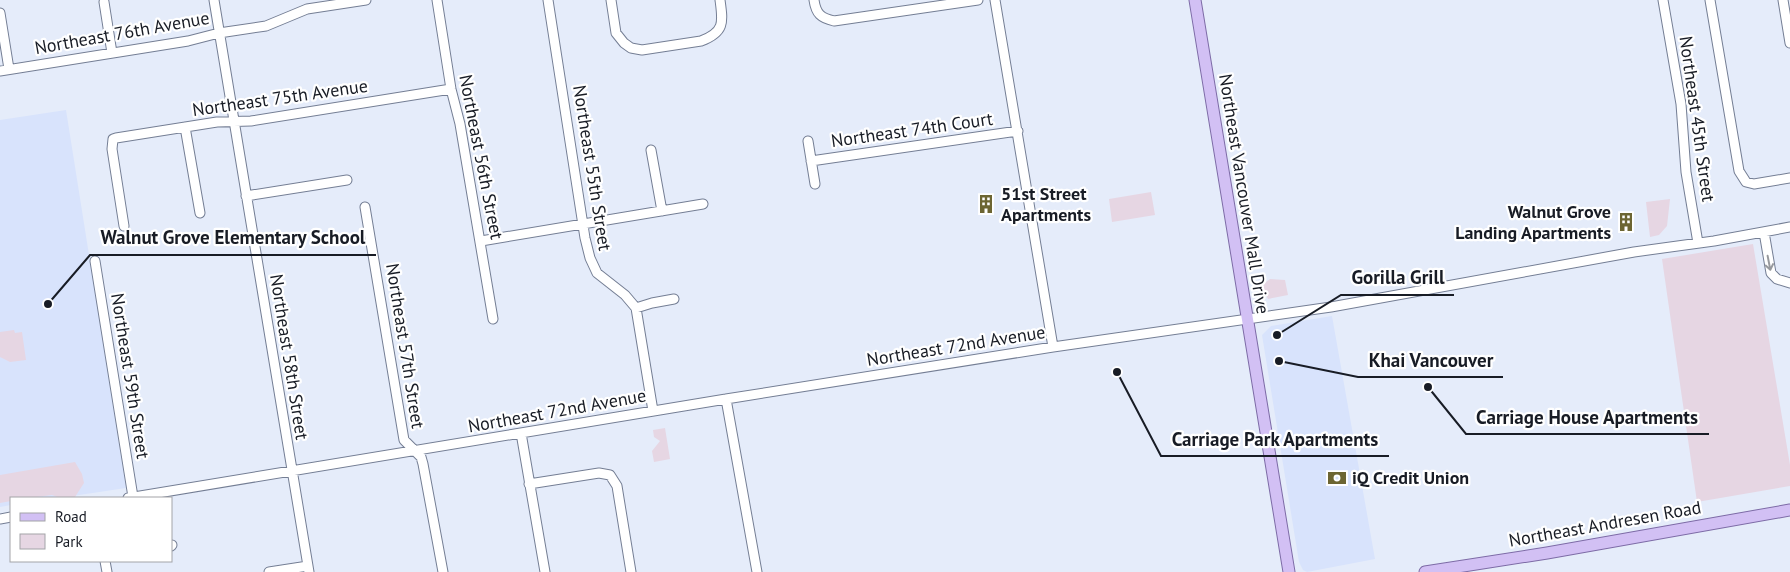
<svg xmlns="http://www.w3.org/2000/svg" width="1790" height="572" font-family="'PT Sans',sans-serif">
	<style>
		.built { fill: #d8e3fc }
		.green { fill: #e6d6e3 }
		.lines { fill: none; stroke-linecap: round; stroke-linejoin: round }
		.minor-casing { stroke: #747e94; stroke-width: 11 }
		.major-casing { stroke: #7d6ba6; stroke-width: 13 }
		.minor { stroke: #fff; stroke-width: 9 }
		.major { stroke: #d2c0f4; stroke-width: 11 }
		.oneway { stroke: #97999d }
		.labels { text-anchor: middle; stroke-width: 4.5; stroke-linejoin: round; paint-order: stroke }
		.street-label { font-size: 18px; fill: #181c25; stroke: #fff }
		.poi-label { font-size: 18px; font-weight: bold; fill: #181c25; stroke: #fff; text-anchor: start }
		.leader { fill: none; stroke: #181c25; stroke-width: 2 }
		.callout-dot { fill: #181c25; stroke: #fff; stroke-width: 2 }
		.callout-label { font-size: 19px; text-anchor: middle; font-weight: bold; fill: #181c25; stroke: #fff; stroke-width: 4.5; stroke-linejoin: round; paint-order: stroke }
	</style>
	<rect width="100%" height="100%" fill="#e5ecfa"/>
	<path class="built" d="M 66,110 L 126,488 L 59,498 L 11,498 L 11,505 L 0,507 L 0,120 Z
		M 1332,316 L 1375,559 L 1307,572 L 1303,570 L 1299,562 L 1262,335 L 1271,326 Z"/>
	<path class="green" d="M 1151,192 L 1155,215 L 1112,222 L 1109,199 Z
		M 1670,199 L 1667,226 L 1659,235 L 1650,237 L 1646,202 Z
		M 1753,244 L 1790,465 L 1790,486 L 1697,502 L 1662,259 Z
		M 1270,279 L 1285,280 L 1288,295 L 1268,299 L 1261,286 Z
		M 14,330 L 15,333 L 22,332 L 26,360 L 10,362 L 0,357 L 0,332 Z
		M 665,428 L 670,459 L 654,462 L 652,451 L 660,441 L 654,437 L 653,430 Z
		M 75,462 L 82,474 L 84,483 L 75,497 L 60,498 L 52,495 L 29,498 L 11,498 L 11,501 L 0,503 L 0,475 Z"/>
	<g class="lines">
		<g class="minor-casing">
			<path id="minor" d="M 214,0 L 309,572
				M 437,0 L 451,89 L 460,124 L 493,319
				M 548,0 L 585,238 L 590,258 L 597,273 L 625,295 L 636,308 L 653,411
				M 611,0 L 616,33 L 624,43 L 631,48 L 642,50 L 701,41 C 725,32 723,22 720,0
				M 814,0 C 816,14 821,18 834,21 L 978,0
				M 995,0 L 1053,347
				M 1663,0 L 1681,104 L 1686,172 L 1698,243
				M 1710,0 L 1739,171 L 1746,182 L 1754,184 L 1790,178
				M 1783,0 L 1790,43
				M 104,2 L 112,53
				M 0,13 L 9,69
				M 0,71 L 188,41 L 219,33 L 266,26 L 307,9 L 366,0
				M 185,127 L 200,213
				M 808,141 L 815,184
				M 651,150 L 662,211
				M 811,161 L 1018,131
				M 246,196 L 347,180
				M 365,207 L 404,440 L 421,457 L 423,464 L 443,572
				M 124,226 L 112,149 L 113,139 L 116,138 L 217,122 L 251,121 L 451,89
				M 1764,232 L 1771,273 L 1777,279 L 1790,283
				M 481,241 L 703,204
				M 95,261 L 133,497
				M 636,308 L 652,303 L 674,299
				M 726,399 L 757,572
				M 521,433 L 545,572
				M 529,484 L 599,473 L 610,475 L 617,486 L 631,572
				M 128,498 L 726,399 L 1053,347 L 1331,307 L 1634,252 L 1714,241 L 1790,227
				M 0,519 L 11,517
				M 171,546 L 172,545
				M 105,561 L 107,572
				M 269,572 L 308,566"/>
		</g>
		<g class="major-casing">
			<path id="major" d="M 1195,0 L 1289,572
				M 1425,572 L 1547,553 L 1790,510"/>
		</g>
		<use href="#minor" class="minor"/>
		<use href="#major" class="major"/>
	</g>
	<defs><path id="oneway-shaft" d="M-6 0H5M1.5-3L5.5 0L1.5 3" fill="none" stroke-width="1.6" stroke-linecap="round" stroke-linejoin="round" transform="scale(1.25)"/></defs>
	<use class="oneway" href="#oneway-shaft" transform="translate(1769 263) rotate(79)"/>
	<defs>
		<g id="building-bare" transform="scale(1.5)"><path d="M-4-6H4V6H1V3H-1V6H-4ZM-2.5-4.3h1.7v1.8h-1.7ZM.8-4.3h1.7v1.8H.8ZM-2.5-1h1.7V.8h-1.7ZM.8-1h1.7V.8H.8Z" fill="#6c6532" stroke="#fff" stroke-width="2.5" paint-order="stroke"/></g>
		<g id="bank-bare" transform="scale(1.5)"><path d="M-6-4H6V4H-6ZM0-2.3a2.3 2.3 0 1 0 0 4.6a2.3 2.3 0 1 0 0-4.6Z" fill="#6c6532" stroke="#fff" stroke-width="2.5" paint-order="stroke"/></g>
	</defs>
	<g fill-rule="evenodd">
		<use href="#building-bare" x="986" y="204"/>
		<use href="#building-bare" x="1626" y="222"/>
		<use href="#bank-bare" x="1337" y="478"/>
	</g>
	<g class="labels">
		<g class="street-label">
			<text transform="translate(122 33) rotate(-10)" y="6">Northeast 76th Avenue</text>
			<text transform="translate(280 98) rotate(-8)" y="6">Northeast 75th Avenue</text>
			<text transform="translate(1697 119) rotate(82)" y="6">Northeast 45th Street</text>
			<text transform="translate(912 130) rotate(-8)" y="6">Northeast 74th Court</text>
			<text transform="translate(481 157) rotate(79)" y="6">Northeast 56th Street</text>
			<text transform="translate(592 168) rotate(81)" y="6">Northeast 55th Street</text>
			<text transform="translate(1244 194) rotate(81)" y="6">Northeast Vancouver Mall Drive</text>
			<text transform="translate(405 346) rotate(81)" y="6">Northeast 57th Street</text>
			<text transform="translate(956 346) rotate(-9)" y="6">Northeast 72nd Avenue</text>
			<text transform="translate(289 357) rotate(81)" y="6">Northeast 58th Street</text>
			<text transform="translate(130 376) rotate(81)" y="6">Northeast 59th Street</text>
			<text transform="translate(557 411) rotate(-10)" y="6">Northeast 72nd Avenue</text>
			<text transform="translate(1605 524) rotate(-10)" y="6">Northeast Andresen Road</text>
		</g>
		<g class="poi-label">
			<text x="1001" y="200">51st Street<tspan x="1001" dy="21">Apartments</tspan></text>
			<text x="1611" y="218" text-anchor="end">Walnut Grove<tspan x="1611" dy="21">Landing Apartments</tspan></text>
			<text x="1352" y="484">iQ Credit Union</text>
		</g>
	</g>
	<path class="leader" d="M48 304L90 255H376M1277 335L1341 295H1454M1279 361L1358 377H1503M1428 387L1466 434H1709M1117 372L1161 456H1389"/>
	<g class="callout-dot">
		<circle cx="48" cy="304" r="5"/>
		<circle cx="1277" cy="335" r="5"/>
		<circle cx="1279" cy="361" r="5"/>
		<circle cx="1428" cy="387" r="5"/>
		<circle cx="1117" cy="372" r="5"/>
	</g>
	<g class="callout-label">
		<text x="233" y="244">Walnut Grove Elementary School</text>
		<text x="1398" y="284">Gorilla Grill</text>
		<text x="1431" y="367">Khai Vancouver</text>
		<text x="1587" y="424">Carriage House Apartments</text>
		<text x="1275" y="446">Carriage Park Apartments</text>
	</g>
	<rect x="10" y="497" width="162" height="65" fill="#ffffff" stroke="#a3a4a8"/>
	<rect x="20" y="513" width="25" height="8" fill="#d2c0f4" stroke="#a3a4a8"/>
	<text x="55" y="522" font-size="15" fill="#181c25">Road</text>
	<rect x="20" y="534" width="25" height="15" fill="#e6d6e3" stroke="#a3a4a8"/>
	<text x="55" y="547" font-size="15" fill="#181c25">Park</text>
</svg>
